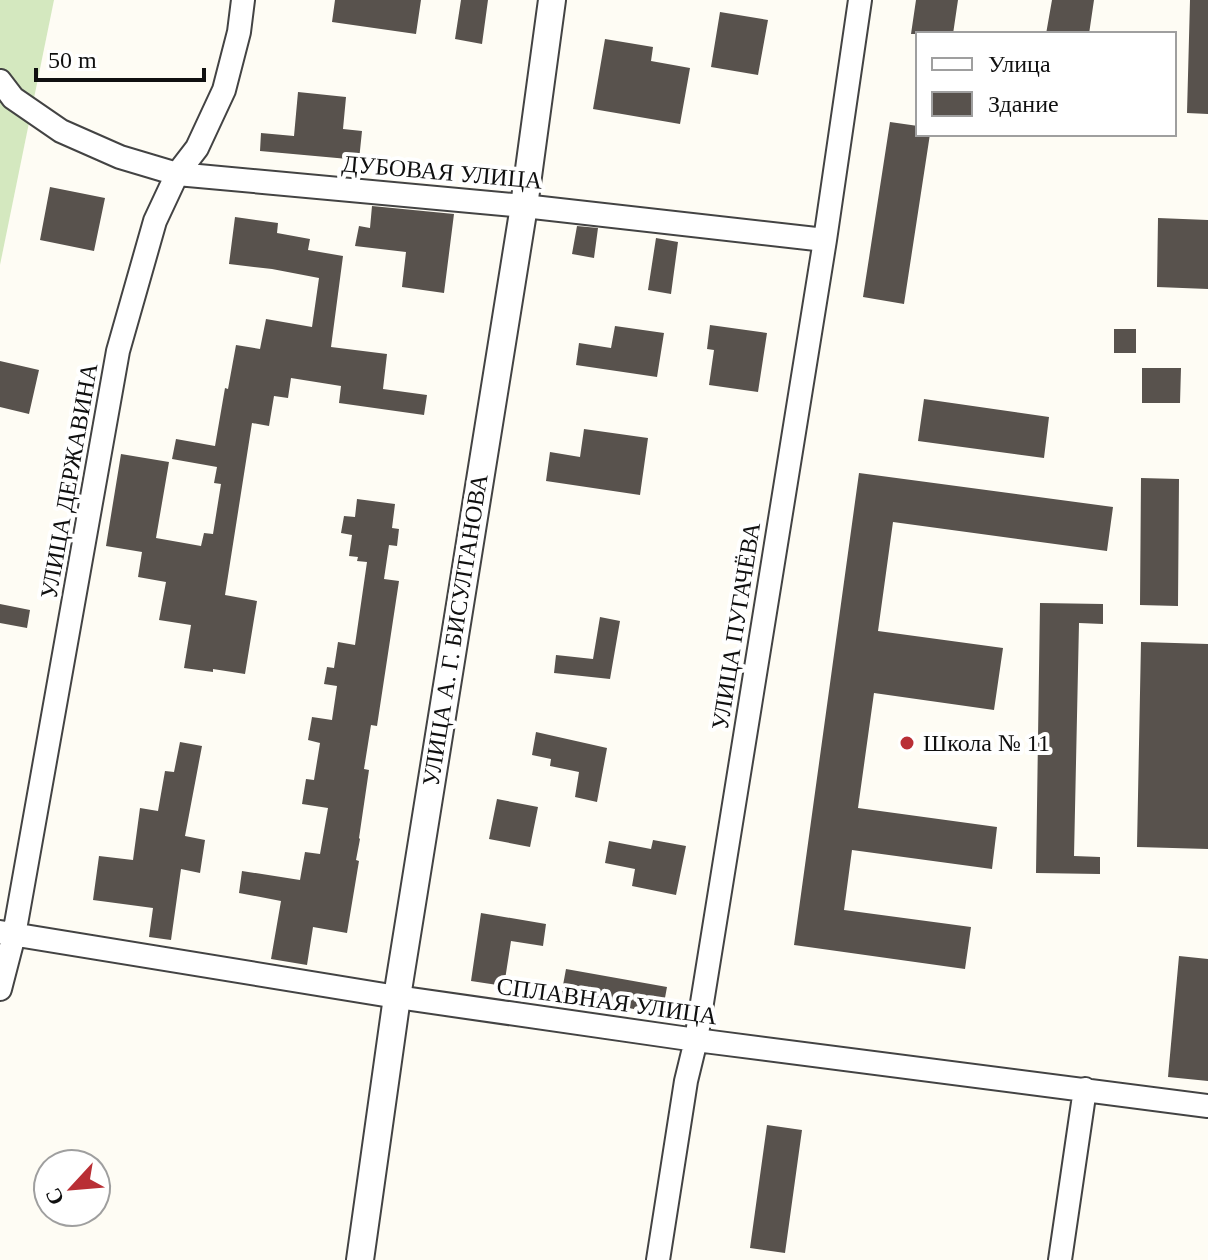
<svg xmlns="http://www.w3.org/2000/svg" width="1208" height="1260" font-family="'Times New Roman',serif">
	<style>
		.green { fill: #d4e8bf }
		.building { fill: #58524d }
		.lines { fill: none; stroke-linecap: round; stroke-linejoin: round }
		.minor-casing { stroke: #434343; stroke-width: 26 }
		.tertiary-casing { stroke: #434343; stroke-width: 30 }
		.minor { stroke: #fff; stroke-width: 22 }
		.tertiary { stroke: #fff; stroke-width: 26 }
		.poi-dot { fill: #b92f35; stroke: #fff; stroke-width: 3 }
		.labels { text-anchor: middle; stroke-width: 8; stroke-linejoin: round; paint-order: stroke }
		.street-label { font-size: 24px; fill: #101010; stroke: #fff }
		.poi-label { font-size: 24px; fill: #101010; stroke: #fff; text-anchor: start }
	</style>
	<rect width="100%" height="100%" fill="#fefcf4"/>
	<path class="green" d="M 0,0 L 54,0 L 0,265 Z"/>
	<path class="building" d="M 335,0 L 421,0 L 416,34 L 332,22 Z
		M 461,0 L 488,0 L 482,44 L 455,39 Z
		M 916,0 L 958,0 L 953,34 L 911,34 Z
		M 1052,0 L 1094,0 L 1089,34 L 1046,34 Z
		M 1190,0 L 1208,0 L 1208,114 L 1187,113 Z
		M 720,12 L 768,20 L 758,75 L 711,67 Z
		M 605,39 L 653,47 L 651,61 L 690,68 L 680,124 L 593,109 Z
		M 298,92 L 346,97 L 343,129 L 362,131 L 359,160 L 260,151 L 261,133 L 294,136 Z
		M 890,122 L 918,126 L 918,134 L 930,134 L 904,304 L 863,297 Z
		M 50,187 L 105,198 L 94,251 L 40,240 Z
		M 372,206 L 454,214 L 444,293 L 402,287 L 406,252 L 355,246 L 359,226 L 370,228 Z
		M 235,217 L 278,223 L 277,233 L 310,239 L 308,250 L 343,256 L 331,347 L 387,354 L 383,389 L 427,395 L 424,415 L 339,403 L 341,386 L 291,378 L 288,398 L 274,396 L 269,426 L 252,423 L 225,595 L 257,601 L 245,674 L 213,669 L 213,672 L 184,668 L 191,625 L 159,620 L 166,582 L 138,577 L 142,552 L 106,546 L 121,454 L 169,462 L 156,538 L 201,546 L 204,533 L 213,534 L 221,484 L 214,483 L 217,467 L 172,459 L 176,439 L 215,446 L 225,388 L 228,389 L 236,345 L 260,349 L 266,319 L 312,327 L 319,278 L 272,269 L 229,264 Z
		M 1158,218 L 1208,220 L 1208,289 L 1157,287 Z
		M 577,226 L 598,228 L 594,258 L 572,254 Z
		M 656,238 L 678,242 L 671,294 L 648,290 Z
		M 710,325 L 767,333 L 758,392 L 709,385 L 714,350 L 707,349 Z
		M 615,326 L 664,333 L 657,377 L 576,365 L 579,343 L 611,348 Z
		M 1114,329 L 1136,329 L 1136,353 L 1114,353 Z
		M 0,361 L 39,370 L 29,414 L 0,407 Z
		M 1142,368 L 1181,368 L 1180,403 L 1142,403 Z
		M 924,399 L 1049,417 L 1044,458 L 918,441 Z
		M 584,429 L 648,438 L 640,495 L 546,481 L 550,452 L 580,457 Z
		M 859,473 L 1113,507 L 1107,551 L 893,522 L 878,631 L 1003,648 L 994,710 L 874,693 L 858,808 L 997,827 L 992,869 L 852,850 L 844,910 L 971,927 L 965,969 L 794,945 Z
		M 1141,478 L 1179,479 L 1178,606 L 1140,605 Z
		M 357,499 L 395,504 L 392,528 L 399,529 L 397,546 L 389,545 L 384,579 L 399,581 L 377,726 L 371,725 L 364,769 L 369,770 L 359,838 L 360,839 L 356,860 L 359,861 L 347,933 L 313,927 L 307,965 L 271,959 L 281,901 L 239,893 L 242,871 L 300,880 L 305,852 L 320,854 L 328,808 L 302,804 L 306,779 L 314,780 L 320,743 L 308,740 L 312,717 L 332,720 L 337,686 L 324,684 L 327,667 L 334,668 L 338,642 L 355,645 L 367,562 L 357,561 L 358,557 L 349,556 L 352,535 L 341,533 L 344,516 L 355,517 Z
		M 1040,603 L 1103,604 L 1103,624 L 1079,623 L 1074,856 L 1100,857 L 1100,874 L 1036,873 Z
		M 0,604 L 30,610 L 27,628 L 0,623 Z
		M 600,617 L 620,621 L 610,679 L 554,673 L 556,655 L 593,659 Z
		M 1141,642 L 1208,644 L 1208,849 L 1137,847 Z
		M 536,732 L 607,748 L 597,802 L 575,797 L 579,772 L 550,766 L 551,759 L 532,755 Z
		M 180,742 L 202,746 L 185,836 L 205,840 L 200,873 L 181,869 L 171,940 L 149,937 L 153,908 L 93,900 L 99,856 L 133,860 L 140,808 L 158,811 L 165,771 L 174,772 Z
		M 497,799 L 538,807 L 530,847 L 489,839 Z
		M 653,840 L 686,846 L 676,895 L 632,886 L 635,869 L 605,863 L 609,841 L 651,849 Z
		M 481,913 L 546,924 L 543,946 L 511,941 L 504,986 L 471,981 Z
		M 1179,956 L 1208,959 L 1208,1081 L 1168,1077 Z
		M 566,969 L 667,987 L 662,1014 L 561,996 Z
		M 767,1125 L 802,1130 L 785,1253 L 750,1248 Z"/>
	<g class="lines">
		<g class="minor-casing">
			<path id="minor" d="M 0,81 L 13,98 L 61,131 L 120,157 L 177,174 L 524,206 L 825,240
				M 0,932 L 397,997 L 696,1040 L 1208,1106
				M 0,989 L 14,935 L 118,351 L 155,221 L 177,174 L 197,148 L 224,90 L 239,32 L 243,0
				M 658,1260 L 686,1081 L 696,1040 L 825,240 L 860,0
				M 1060,1260 L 1085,1089"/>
		</g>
		<g class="tertiary-casing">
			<path id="tertiary" d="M 360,1260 L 397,997 L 524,206 L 552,0"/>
		</g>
		<use href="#minor" class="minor"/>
		<use href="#tertiary" class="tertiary"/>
	</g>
	<circle class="poi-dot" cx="907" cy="743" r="8"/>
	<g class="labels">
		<g class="street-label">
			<text transform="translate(442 172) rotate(5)" y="8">ДУБОВАЯ УЛИЦА</text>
			<text transform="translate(69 481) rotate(-80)" y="8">УЛИЦА ДЕРЖАВИНА</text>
			<text transform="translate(736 626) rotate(-81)" y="8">УЛИЦА ПУГАЧЁВА</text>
			<text transform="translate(455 630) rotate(-81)" y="8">УЛИЦА А. Г. БИСУЛТАНОВА</text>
			<text transform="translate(607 1001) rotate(8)" y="8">СПЛАВНАЯ УЛИЦА</text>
		</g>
		<g class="poi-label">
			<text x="923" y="751">Школа № 11</text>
		</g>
	</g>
	<rect x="916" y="32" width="260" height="104" fill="#ffffff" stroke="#9f9f9f" stroke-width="2"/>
	<rect x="932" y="58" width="40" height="12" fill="#ffffff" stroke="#9f9f9f" stroke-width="2"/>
	<text x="988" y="72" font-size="24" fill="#101010">Улица</text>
	<rect x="932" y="92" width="40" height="24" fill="#58524d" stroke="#9f9f9f" stroke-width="2"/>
	<text x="988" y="112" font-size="24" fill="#101010">Здание</text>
	<g transform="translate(72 1188) rotate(244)"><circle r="38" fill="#ffffff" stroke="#9f9f9f" stroke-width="2"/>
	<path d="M0-6L14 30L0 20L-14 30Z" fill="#b92f35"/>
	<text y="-12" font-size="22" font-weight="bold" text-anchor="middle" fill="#101010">С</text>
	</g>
	<path d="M36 68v12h168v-12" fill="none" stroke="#101010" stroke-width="4"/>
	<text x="48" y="68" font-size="24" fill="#101010" stroke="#ffffff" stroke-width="6" paint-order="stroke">50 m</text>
</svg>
